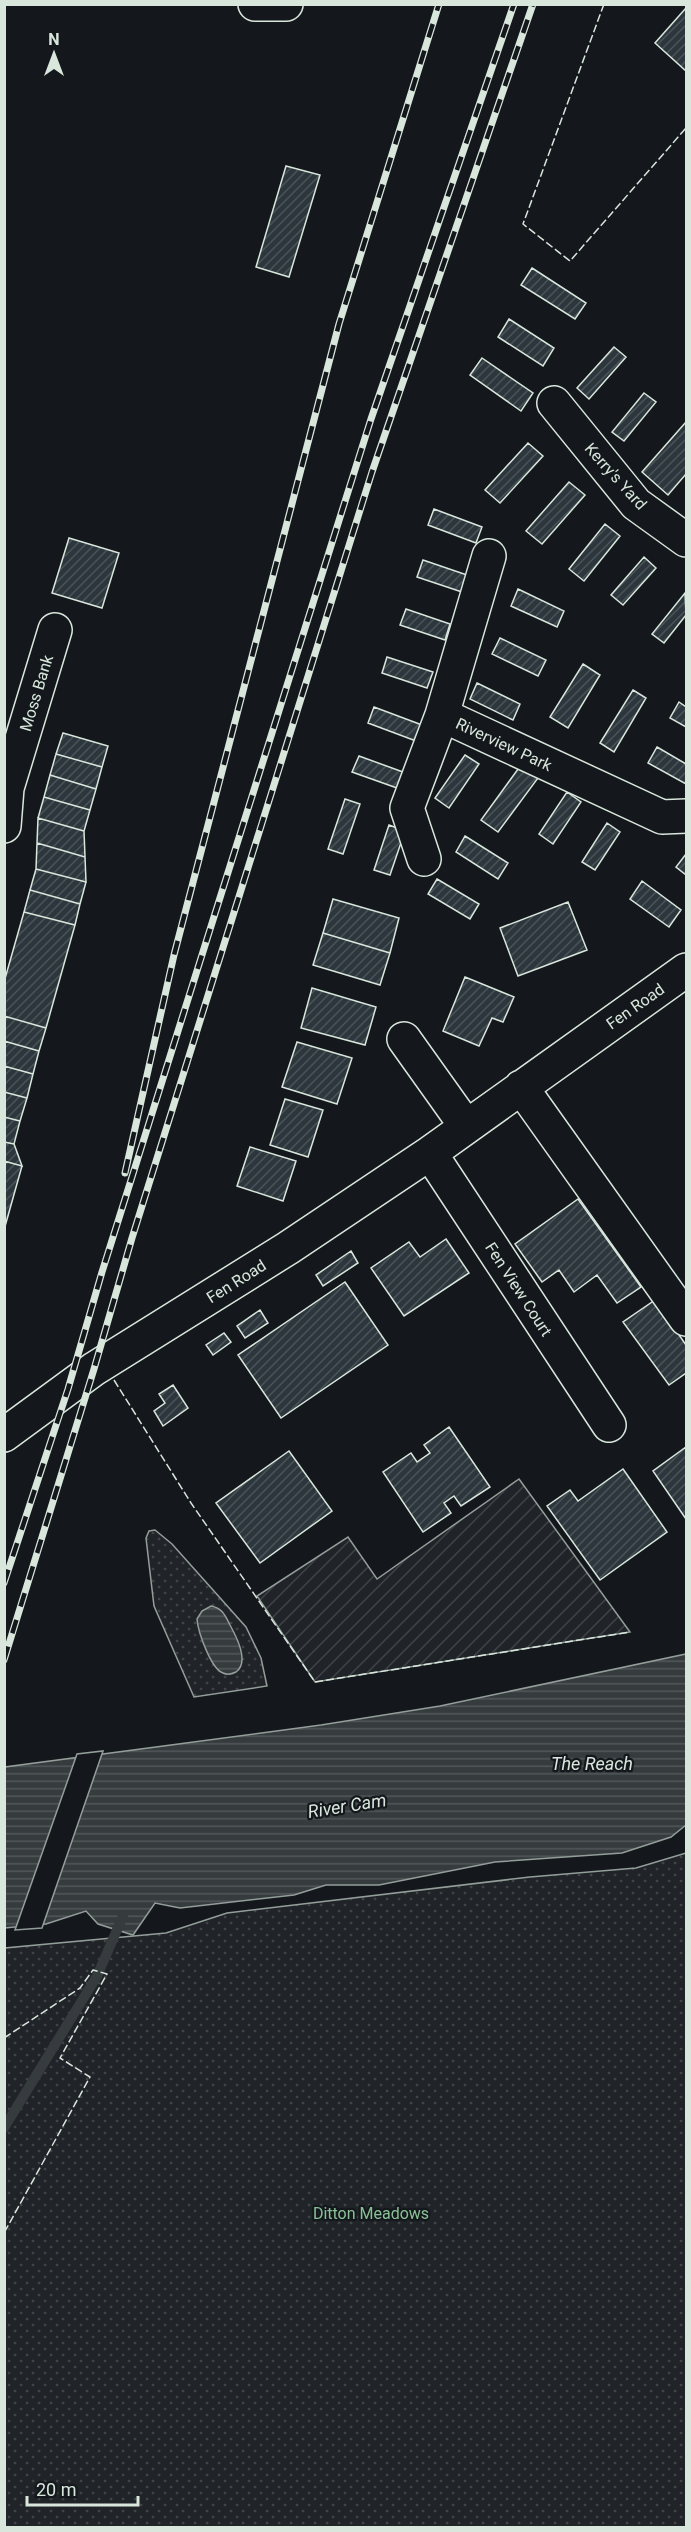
<svg xmlns="http://www.w3.org/2000/svg" width="691" height="2532" font-family="Roboto,sans-serif">
	<style>
		.grass { fill: url(#grass-dots); stroke: #939e99; stroke-width: 1.5 }
		.garden { fill: url(#garden-furrows); stroke: #939e99; stroke-width: 1.5 }
		.water { fill: url(#water-rules); stroke: #939e99; stroke-width: 1.5 }
		.pier { fill: #14181c; stroke: #939e99; stroke-width: 1.5 }
		.lines { fill: none; stroke-linecap: round; stroke-linejoin: round }
		.stream { stroke: #363b3e; stroke-width: 10 }
		.building { fill: url(#building-hatch); stroke: #d8e6dc; stroke-width: 1.5 }
		.minor-casing { stroke: #d8e6dc; stroke-width: 36 }
		.minor { stroke: #14181c; stroke-width: 33 }
		.rail-casing { stroke: #d8e6dc; stroke-width: 7 }
		.rail { stroke: #14181c; stroke-width: 4.5; stroke-dasharray: 14; stroke-linecap: butt }
		.fence { stroke: #d8e6dc; stroke-width: 1.5; stroke-dasharray: 8 3; stroke-linecap: butt }
		.labels { text-anchor: middle; stroke-width: 4.5; stroke-linejoin: round; paint-order: stroke }
		.street-label { font-size: 16px; fill: #d8e6dc; stroke: #14181c }
		.park-label { font-size: 16px; fill: #8ac095; stroke: #14181c }
		.water-label { font-size: 18px; font-style: italic; fill: #d8e6dc; stroke: #14181c }
	</style>
	<defs>
		<pattern id="grass-dots" width="8" height="8" patternUnits="userSpaceOnUse" patternTransform="scale(1.5)"><rect width="8" height="8" fill="#202428"/><path d="M2 2h.1M6 6h.1" fill="none" stroke="#404447" stroke-width="1.8" stroke-linecap="round"/></pattern>
		<pattern id="garden-furrows" width="10" height="10" patternUnits="userSpaceOnUse" patternTransform="scale(1.5)"><rect width="10" height="10" fill="#202428"/><path d="M-1 1l2-2M0 10L10 0M9 11l2-2" fill="none" stroke="#404447"/></pattern>
		<pattern id="water-rules" width="6" height="5" patternUnits="userSpaceOnUse" patternTransform="scale(1.5)"><rect width="6" height="5" fill="#363b3e"/><path d="M0 2.5h6" fill="none" stroke="#525759"/></pattern>
		<pattern id="building-hatch" width="6" height="6" patternUnits="userSpaceOnUse" patternTransform="scale(1.5)"><rect width="6" height="6" fill="#2c363c"/><path d="M-1 1l2-2M0 6l6-6M5 7l2-2" fill="none" stroke="#4a5358"/></pattern>
	</defs>
	<rect width="100%" height="100%" fill="#14181c"/>
	<path class="grass" d="M 155,1530 L 172,1544 L 246,1627 L 261,1658 L 267,1686 L 194,1697 L 154,1606 L 146,1538 L 149,1531 Z
		M 686,1853 L 686,2527 L 5,2527 L 5,1948 L 166,1933 L 227,1913 L 530,1877 L 636,1868 Z"/>
	<path class="garden" d="M 519,1479 L 630,1632 L 315,1682 L 257,1596 L 348,1537 L 377,1579 Z"/>
	<path class="water" d="M 211,1606 C 222,1608 225,1615 230,1625 C 236,1636 250,1662 236,1672 C 232,1674 227,1675 223,1673 C 211,1669 198,1632 197,1619 L 202,1611 Z
		M 686,1654 L 686,1825 L 671,1837 L 622,1853 L 495,1862 L 379,1885 L 326,1885 L 294,1895 L 180,1908 L 155,1903 L 133,1935 L 98,1924 L 86,1911 L 46,1924 L 5,1928 L 5,1767 L 321,1725 L 440,1706 Z"/>
	<path class="pier" d="M 103,1751 L 42,1928 L 15,1930 L 77,1754 Z"/>
	<g class="lines">
		<path class="stream" d="M 4,2128 L 97,1976 L 123,1916"/>
	</g>
	<path class="building" d="M 686,8 L 686,71 L 655,43 Z
		M 286,166 L 320,175 L 289,277 L 256,267 Z
		M 532,268 L 586,303 L 575,319 L 521,285 Z
		M 509,319 L 554,348 L 543,366 L 498,337 Z
		M 614,347 L 626,357 L 589,399 L 577,388 Z
		M 482,358 L 533,393 L 521,411 L 470,375 Z
		M 644,393 L 656,402 L 624,441 L 612,432 Z
		M 686,422 L 686,474 L 668,495 L 642,472 Z
		M 528,443 L 543,456 L 500,503 L 485,490 Z
		M 569,482 L 585,495 L 542,544 L 526,531 Z
		M 434,509 L 482,527 L 476,543 L 428,525 Z
		M 605,524 L 620,536 L 584,581 L 569,569 Z
		M 69,538 L 119,553 L 102,608 L 52,593 Z
		M 644,557 L 656,568 L 623,605 L 611,595 Z
		M 423,560 L 467,575 L 462,592 L 417,577 Z
		M 518,589 L 564,611 L 557,627 L 511,606 Z
		M 685,593 L 686,615 L 664,643 L 652,634 Z
		M 406,609 L 450,624 L 445,640 L 400,625 Z
		M 500,638 L 546,660 L 538,676 L 492,654 Z
		M 387,657 L 433,672 L 427,688 L 382,673 Z
		M 583,664 L 600,675 L 568,728 L 550,717 Z
		M 477,683 L 520,704 L 513,720 L 470,699 Z
		M 633,690 L 646,698 L 614,752 L 600,743 Z
		M 679,702 L 686,707 L 686,727 L 670,718 Z
		M 374,707 L 422,725 L 416,741 L 368,723 Z
		M 63,733 L 108,746 L 102,767 L 56,754 Z
		M 657,747 L 686,764 L 686,784 L 648,763 Z
		M 56,754 L 102,767 L 96,789 L 50,775 Z
		M 465,755 L 479,764 L 449,808 L 435,798 Z
		M 359,756 L 403,772 L 397,788 L 352,772 Z
		M 521,765 L 538,778 L 498,832 L 481,820 Z
		M 50,775 L 96,789 L 90,810 L 44,797 Z
		M 567,792 L 581,802 L 553,844 L 539,834 Z
		M 44,797 L 90,810 L 84,831 L 38,818 Z
		M 345,799 L 360,804 L 343,854 L 328,849 Z
		M 38,818 L 84,831 L 85,857 L 37,843 Z
		M 607,823 L 620,832 L 595,870 L 582,862 Z
		M 389,825 L 405,831 L 390,875 L 374,870 Z
		M 465,836 L 508,863 L 498,879 L 456,852 Z
		M 37,843 L 85,857 L 86,882 L 36,869 Z
		M 686,854 L 686,875 L 676,867 Z
		M 36,869 L 86,882 L 80,904 L 30,890 Z
		M 437,879 L 479,904 L 470,919 L 428,894 Z
		M 642,881 L 681,910 L 669,927 L 630,899 Z
		M 30,890 L 80,904 L 75,925 L 24,912 Z
		M 333,899 L 399,918 L 390,953 L 323,933 Z
		M 568,902 L 587,950 L 518,976 L 500,928 Z
		M 24,912 L 75,925 L 46,1028 L 4,1016 L 4,982 Z
		M 323,933 L 390,953 L 380,985 L 313,965 Z
		M 465,977 L 514,997 L 503,1022 L 492,1018 L 479,1046 L 443,1031 Z
		M 312,988 L 376,1007 L 365,1045 L 301,1028 Z
		M 4,1016 L 46,1028 L 39,1051 L 4,1041 Z
		M 4,1041 L 39,1051 L 33,1074 L 4,1066 Z
		M 297,1042 L 352,1058 L 337,1104 L 282,1087 Z
		M 4,1066 L 33,1074 L 27,1098 L 4,1092 Z
		M 4,1092 L 27,1098 L 20,1121 L 4,1117 Z
		M 285,1099 L 323,1110 L 308,1157 L 270,1145 Z
		M 4,1117 L 20,1121 L 14,1144 L 4,1142 Z
		M 4,1142 L 14,1144 L 22,1166 L 4,1161 Z
		M 250,1147 L 296,1161 L 283,1201 L 237,1186 Z
		M 4,1161 L 22,1166 L 4,1230 Z
		M 578,1199 L 641,1287 L 617,1303 L 597,1275 L 574,1292 L 559,1270 L 542,1282 L 515,1244 Z
		M 446,1239 L 469,1273 L 404,1316 L 371,1268 L 409,1242 L 420,1257 Z
		M 351,1251 L 358,1263 L 323,1286 L 316,1275 Z
		M 345,1282 L 388,1345 L 281,1418 L 238,1355 Z
		M 655,1300 L 686,1345 L 686,1373 L 669,1385 L 623,1322 Z
		M 260,1310 L 268,1323 L 245,1338 L 237,1326 Z
		M 224,1333 L 231,1342 L 213,1355 L 206,1345 Z
		M 173,1385 L 188,1408 L 163,1426 L 154,1411 L 165,1403 L 159,1394 Z
		M 449,1427 L 490,1487 L 461,1506 L 454,1496 L 444,1503 L 451,1513 L 423,1532 L 383,1472 L 411,1453 L 417,1462 L 430,1453 L 424,1445 Z
		M 686,1447 L 686,1519 L 653,1471 Z
		M 289,1451 L 332,1511 L 260,1563 L 216,1503 Z
		M 623,1469 L 667,1532 L 600,1580 L 547,1506 L 570,1490 L 578,1501 Z"/>
	<g class="lines">
		<g class="minor-casing">
			<path id="minor" d="M 255,4 L 286,4
				M 554,403 L 636,504 L 686,540
				M 489,556 L 442,715 L 662,817 L 686,816
				M 4,826 L 7,788 L 55,630
				M 424,859 L 407,808 L 442,715
				M 404,1039 L 466,1126
				M 521,1087 L 686,1319
				M 430,1153 L 609,1425
				M 4,1435 L 94,1369 L 288,1248 L 430,1153 L 686,970"/>
		</g>
		<use href="#minor" class="minor"/>
		<g class="rail-casing">
			<path id="rail" d="M 125,1173 L 174,955 L 339,324 L 439,4
				M 4,1583 L 68,1389 L 102,1272 L 371,419 L 514,4
				M 4,1660 L 94,1369 L 132,1238 L 372,472 L 533,4"/>
		</g>
		<use href="#rail" class="rail"/>
		<path class="fence" d="M 604,4 L 523,224 L 570,261 L 686,128
			M 114,1380 L 191,1503 L 315,1682 L 630,1632
			M 4,2038 L 80,1988 L 93,1970 L 107,1974 L 60,2058 L 90,2077 L 4,2233"/>
	</g>
	<g class="labels">
		<g class="street-label">
			<text transform="translate(616 476) rotate(48)" y="6">Kerry's Yard</text>
			<text transform="translate(36 693) rotate(-73)" y="6">Moss Bank</text>
			<text transform="translate(504 744) rotate(25)" y="6">Riverview Park</text>
			<text transform="translate(635 1006) rotate(-35)" y="6">Fen Road</text>
			<text transform="translate(236 1281) rotate(-32)" y="6">Fen Road</text>
			<text transform="translate(519 1289) rotate(57)" y="6">Fen View Court</text>
		</g>
		<g class="park-label">
			<text x="371" y="2219">Ditton Meadows</text>
		</g>
		<g class="water-label">
			<text x="592" y="1770">The Reach</text>
			<text transform="translate(347 1806) rotate(-9)" y="6">River Cam</text>
		</g>
	</g>
	<rect width="691" height="2532" fill="none" stroke="#d8e6dc" stroke-width="12"/>
	<g transform="translate(54 54)" stroke="#14181c" stroke-width="4.5" paint-order="stroke">
	<path d="M0-4.5L10 22L0 15L-10 22Z" fill="#d8e6dc"/>
	<text y="-9" font-size="16" font-weight="bold" text-anchor="middle" fill="#d8e6dc">N</text>
	</g>
	<path d="M27 2496v9h111v-9" fill="none" stroke="#d8e6dc" stroke-width="3"/>
	<text x="36" y="2496" font-size="18" fill="#d8e6dc" stroke="#14181c" stroke-width="4.5" paint-order="stroke">20 m</text>
</svg>
